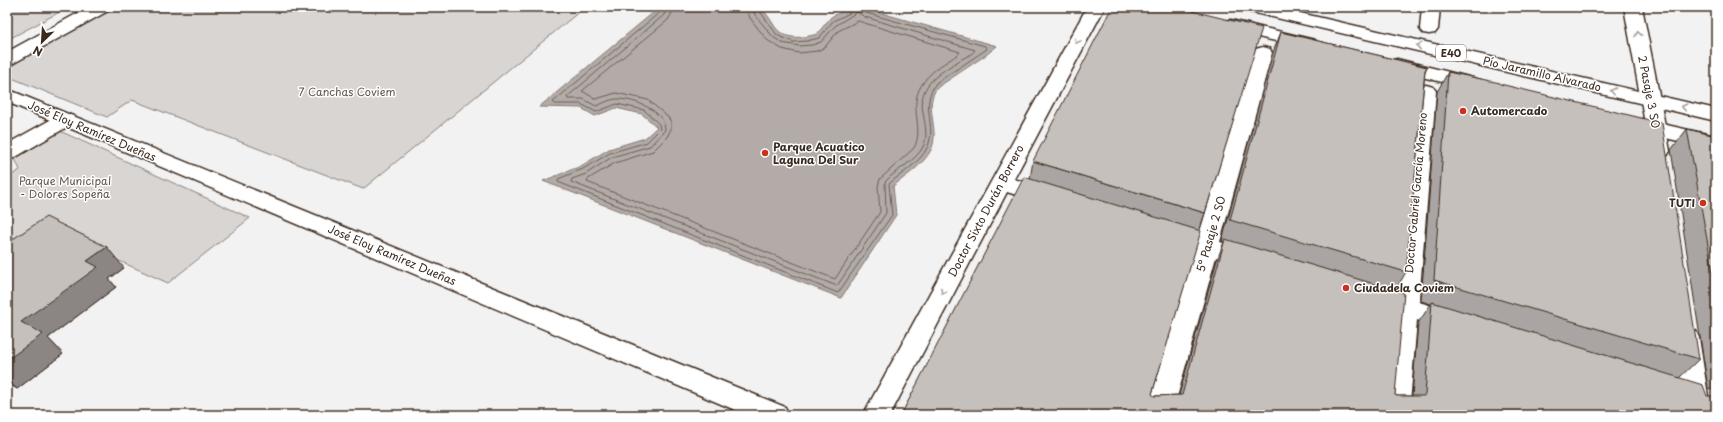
<svg xmlns="http://www.w3.org/2000/svg" width="1723" height="422" font-family="'Playpen Sans',sans-serif">
	<style>
		.green { fill: #d8d5d2; stroke: #8a8078 }
		.water { fill: #b2aba7; stroke: #827770 }
		.lines { fill: none; stroke-linecap: round; stroke-linejoin: round }
		.shore { stroke: #6b5e55; stroke-width: 1 }
		.minor-casing { stroke: #3b2a1e; stroke-width: 3 }
		.highway-casing { stroke: #3b2a1e; stroke-width: 3 }
		.minor { fill: #fff; fill-rule: evenodd }
		.highway { fill: #fff; fill-rule: evenodd }
		.wall { fill: #aaa5a3; stroke: #3b2a1e }
		.shaded-wall { fill: #8b8684; stroke: #3b2a1e }
		.building { fill: #c6c0bd; stroke: #3b2a1e }
		.oneway { stroke: #a79f9a }
		.poi-dot { fill: #c8321e; stroke: #fff; stroke-width: 1.5 }
		.labels { text-anchor: middle; stroke-width: 3; stroke-linejoin: round; paint-order: stroke }
		.shield { fill: #fff; stroke: #766a62; stroke-width: 1 }
		.shield-label { font-size: 10px; font-weight: bold; fill: #3b2a1e }
		.street-label { font-size: 11px; fill: #3b2a1e; stroke: #fff }
		.park-label { font-size: 11px; fill: #62554b; stroke: #fff }
		.poi-label { font-size: 11px; font-weight: bold; fill: #3b2a1e; stroke: #fff; text-anchor: start }
	</style>
	<rect width="100%" height="100%" fill="#f3f2f2"/>
	<filter id="ink" filterUnits="userSpaceOnUse"><feTurbulence type="fractalNoise" baseFrequency=".025" numOctaves="2"/><feDisplacementMap in="SourceGraphic" scale="8" xChannelSelector="R" yChannelSelector="G"/><feConvolveMatrix kernelMatrix="1 2 1 2 8 2 1 2 1" color-interpolation-filters="sRGB"/></filter>
	<g filter="url(#ink)">
		<path class="green" d="M 7,7 L 69,7 L 7,40 Z
			M 109,7 L 585,7 L 363,189 L 132,100 L 107,117 L 7,76 L 7,63 Z
			M 60,131 L 250,218 L 168,283 L 64,236 L 7,275 L 7,178 L 20,170 L 15,159 Z"/>
		<path class="water" d="M 660,7 L 759,7 C 767,13 770,19 775,27 C 786,41 803,38 817,34 L 831,17 L 847,9 L 847,7 L 860,7 L 997,46 L 986,55 L 938,87 C 922,105 941,129 931,150 C 923,165 906,176 893,186 L 896,215 L 841,298 L 543,181 L 581,166 L 609,149 L 645,138 L 657,127 L 642,114 L 616,108 L 595,116 L 581,108 L 539,107 Z"/>
		<g class="lines">
			<path class="shore" d="M 662,7 L 660,12 L 553,102 L 555,104 L 581,104 L 596,112 L 617,104 L 644,110 L 659,124 L 660,129 L 647,142 L 610,153 L 583,169 L 558,179 L 558,182 L 838,293 L 892,215 L 889,184 C 901,173 919,164 927,148 C 938,125 919,107 936,83 L 987,49 L 985,46 L 866,13 L 863,11 L 863,7
				M 667,7 L 664,15 L 567,97 L 568,99 L 583,99 L 596,106 C 602,104 610,99 617,99 C 634,99 665,110 665,130 L 650,146 L 612,157 L 586,174 L 572,179 L 571,182 L 837,286 L 886,213 L 885,182 C 896,169 915,162 923,147 C 932,128 916,108 925,90 C 932,76 948,68 960,60 C 965,57 972,55 975,50 L 865,17 L 857,12 L 835,26 L 821,42 L 812,45 L 799,46 L 782,43 L 773,37 L 755,15 L 752,7
				M 673,7 L 672,13 L 668,20 L 582,91 L 596,99 L 616,93 L 648,100 L 668,117 L 671,122 L 671,129 L 667,137 L 653,151 L 615,163 L 588,179 L 587,182 L 835,279 L 880,212 L 878,186 L 880,179 L 914,148 C 924,129 910,109 919,90 C 925,77 936,68 948,61 C 952,58 957,56 960,52 L 858,21 L 838,31 L 825,47 L 817,51 L 799,53 L 782,49 L 767,40 L 750,18 L 746,7
				M 757,7 L 777,35 L 783,38 L 794,42 L 807,41 L 819,38 L 833,21 L 850,13 L 851,7"/>
			<g class="minor-casing">
				<path id="minor" d="M 89,7 L 111,7 L 108,11 L 14,63 L 7,65 L 7,52 Z
					M 1087,7 L 1105,7 L 1014,179 L 1056,192 L 1059,197 L 1056,202 L 1048,205 L 1007,192 L 890,415 L 863,415 Z
					M 1422,7 L 1440,7 L 1438,29 L 1435,33 L 1429,34 L 1423,33 L 1420,29 Z
					M 1624,7 L 1642,7 L 1670,151 L 1667,156 L 1660,158 L 1653,156 L 1650,151 Z
					M 1263,47 L 1270,49 L 1272,53 L 1220,242 L 1256,253 L 1260,259 L 1256,265 L 1248,268 L 1216,257 L 1172,415 L 1146,415 L 1195,251 L 1160,240 L 1157,234 L 1160,228 L 1168,226 L 1199,235 L 1254,53 L 1256,49 Z
					M 1426,85 L 1433,87 L 1436,91 L 1419,302 L 1462,315 L 1465,322 L 1462,329 L 1453,332 L 1417,320 L 1409,415 L 1383,415 L 1393,313 L 1367,305 L 1363,298 L 1367,291 L 1375,289 L 1395,295 L 1416,91 L 1419,87 Z
					M 7,89 L 785,407 L 789,415 L 747,415 L 67,127 L 14,158 L 7,160 L 7,144 L 50,120 L 7,102 Z
					M 1687,328 L 1696,331 L 1699,338 L 1711,415 L 1685,415 L 1675,338 L 1678,331 Z"/>
			</g>
			<g class="highway-casing">
				<path id="highway" d="M 1242,7 L 1274,7 L 1716,109 L 1716,121 L 1251,12 L 1245,11 Z
					M 1231,20 L 1315,40 L 1318,44 L 1315,48 L 1309,49 L 1225,29 L 1222,25 L 1225,21 Z
					M 1397,59 L 1481,80 L 1484,84 L 1481,88 L 1474,90 L 1390,69 L 1388,65 L 1390,61 Z
					M 1635,118 L 1716,136 L 1716,150 L 1628,129 L 1625,124 L 1628,119 Z"/>
			</g>
			<use href="#minor" class="minor"/>
			<use href="#highway" class="highway"/>
		</g>
		<path class="wall" d="M 1281,32 L 1427,67 L 1425,72 L 1406,272 L 1395,291 L 1395,395 L 1397,396 L 1412,396 L 1418,323 L 1431,304 L 1421,301 L 1437,92 L 1448,72 L 1500,84 L 1699,359 L 1679,378 L 1707,396 L 901,415 L 1030,179 L 1033,161 L 1205,213 L 1199,231 L 1152,394 L 1154,396 L 1179,395 L 1217,260 L 1224,242 L 1222,241 L 1273,52 Z
			M 1687,129 L 1716,136 L 1716,391 L 1708,388 L 1671,150 Z
			M 7,243 L 124,268 L 109,279 L 116,287 L 48,338 L 63,354 L 17,389 L 7,383 Z"/>
		<path class="shaded-wall" d="M 107,247 L 124,268 L 109,279 L 116,287 L 48,338 L 63,354 L 17,389 L 7,380 L 7,360 L 21,322 L 87,261 Z"/>
		<path class="building" d="M 1112,7 L 1176,7 L 1262,28 L 1205,213 L 1033,161 Z
			M 1281,32 L 1427,67 L 1425,70 L 1406,272 L 1230,220 Z
			M 1448,72 L 1500,83 L 1500,84 L 1662,123 L 1699,359 L 1434,280 Z
			M 1687,129 L 1716,136 L 1716,289 Z
			M 1024,177 L 1201,231 L 1152,394 L 1154,396 L 1182,395 L 1225,239 L 1404,293 L 1395,395 L 1397,396 L 1423,396 L 1425,395 L 1432,302 L 1703,385 L 1707,396 L 1716,396 L 1716,415 L 901,415 Z
			M 46,217 L 107,247 L 87,261 L 98,267 L 21,322 L 43,334 L 7,360 L 7,243 Z"/>
		<defs><path id="oneway-chevron" d="M-2-3.5L2.5 0L-2 3.5" fill="none" stroke-width="1.6" stroke-linecap="round" stroke-linejoin="round"/></defs>
		<g class="oneway">
			<use href="#oneway-chevron" transform="translate(1638 34) rotate(-101)"/>
			<use href="#oneway-chevron" transform="translate(1077 41) rotate(118)"/>
			<use href="#oneway-chevron" transform="translate(1419 46) rotate(-167)"/>
			<use href="#oneway-chevron" transform="translate(1613 91) rotate(-167)"/>
			<use href="#oneway-chevron" transform="translate(1684 107) rotate(-167)"/>
			<use href="#oneway-chevron" transform="translate(943 291) rotate(118)"/>
		</g>
	</g>
	<g class="poi-dot">
		<circle cx="1463" cy="111" r="4"/>
		<circle cx="765" cy="153" r="4"/>
		<circle cx="1703" cy="203" r="4"/>
		<circle cx="1346" cy="288" r="4"/>
	</g>
	<g class="labels">
		<rect class="shield" x="1436" y="45" width="30" height="16" rx="3"/>
		<g class="shield-label">
			<text x="1451" y="57">E40</text>
		</g>
		<g class="street-label">
			<text transform="translate(1542 74) rotate(13)" y="4">Pío Jaramillo Alvarado</text>
			<text transform="translate(1649 92) rotate(79)" y="4">2 Pasaje 3 SO</text>
			<text transform="translate(92 131) rotate(23)" y="4">José Eloy Ramírez Dueñas</text>
			<text transform="translate(1416 193) rotate(-85)" y="4">Doctor Gabriel García Moreno</text>
			<text transform="translate(986 211) rotate(-62)" y="4">Doctor Sixto Durán Borrero</text>
			<text transform="translate(1211 234) rotate(-74)" y="4">5° Pasaje 2 SO</text>
			<text transform="translate(392 255) rotate(23)" y="4">José Eloy Ramírez Dueñas</text>
		</g>
		<g class="park-label">
			<text x="347" y="96">7 Canchas Coviem</text>
			<text x="65" y="185">Parque Municipal<tspan x="65" dy="13">- Dolores Sopeña</tspan></text>
		</g>
		<g class="poi-label">
			<text x="1471" y="115">Automercado</text>
			<text x="773" y="151">Parque Acuatico<tspan x="773" dy="13">Laguna Del Sur</tspan></text>
			<text x="1695" y="207" text-anchor="end">TUTI</text>
			<text x="1354" y="292">Ciudadela Coviem</text>
		</g>
	</g>
	<rect width="1723" height="422" fill="none" stroke="#fff" stroke-width="24"/>
	<rect x="12" y="12" width="1699" height="398" fill="none" stroke="#3b2a1e" stroke-width="1.5" filter="url(#ink)"/>
	<g transform="translate(42 42) rotate(205)" stroke="#ffffff" stroke-width="3" paint-order="stroke">
	<path d="M0-3L7 15L0 10L-7 15Z" fill="#3b2a1e"/>
	<text y="-6" font-size="11" font-weight="bold" text-anchor="middle" fill="#3b2a1e">N</text>
	</g>
</svg>
